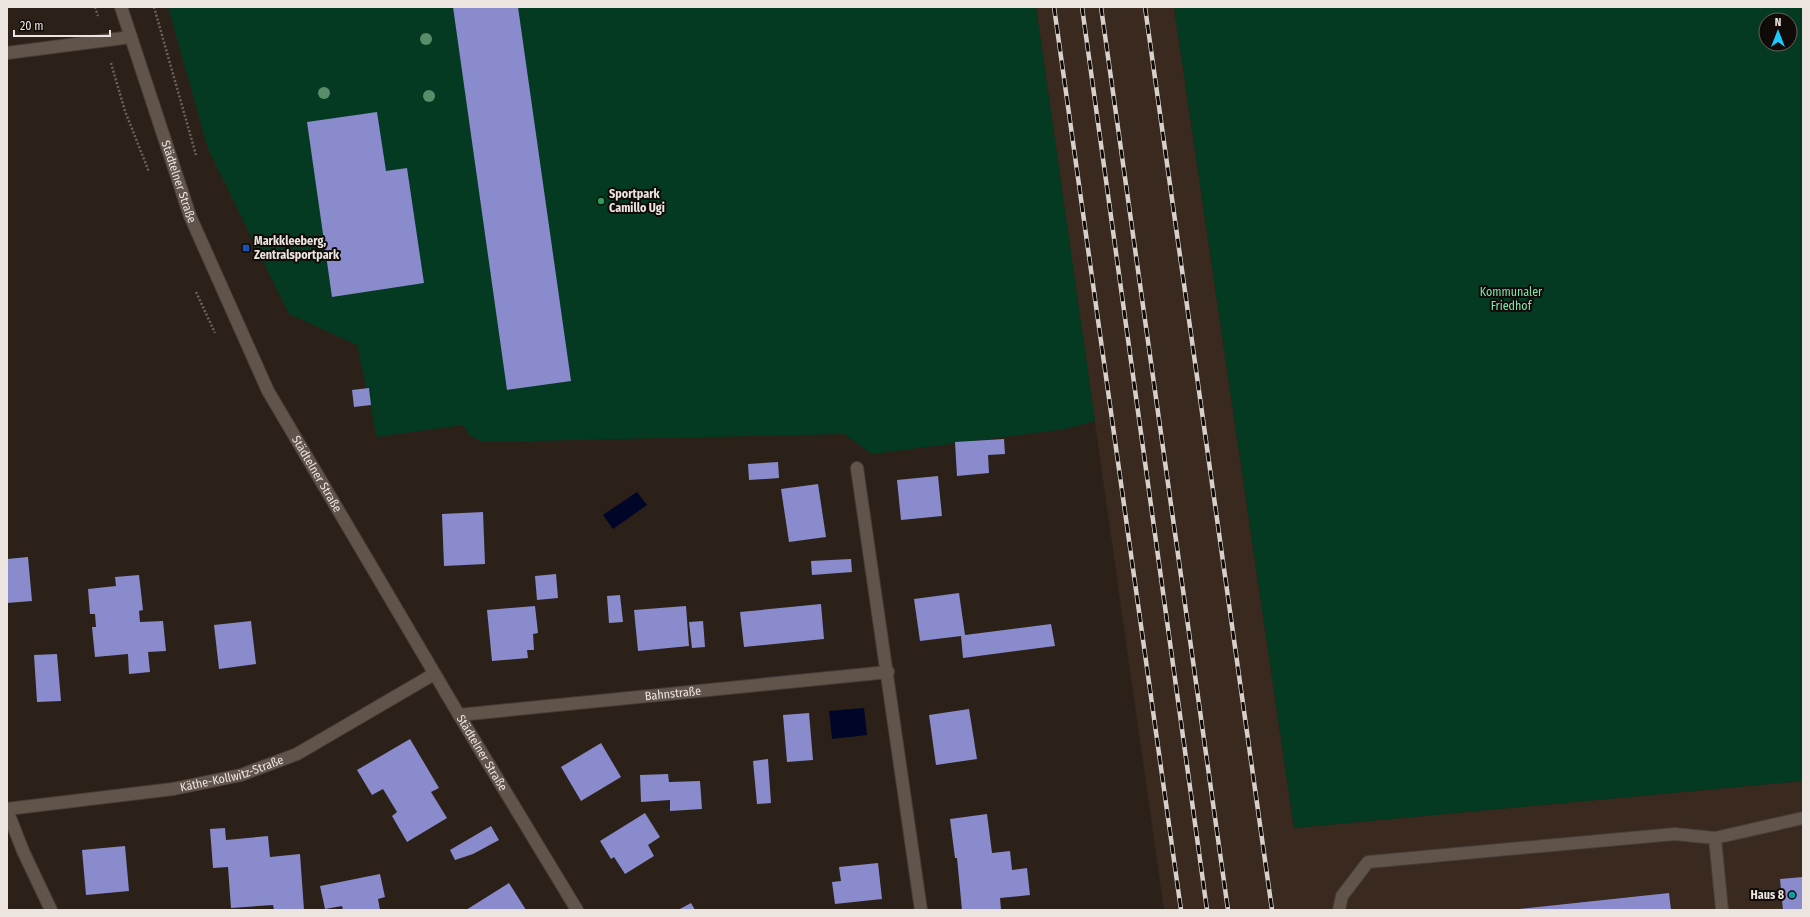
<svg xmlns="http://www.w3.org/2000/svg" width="1810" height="917" font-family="'Fira Sans Condensed',sans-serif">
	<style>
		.built { fill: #39291e }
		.green { fill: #043922; fill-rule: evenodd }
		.water { fill: #000628 }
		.building { fill: #8a8bcc }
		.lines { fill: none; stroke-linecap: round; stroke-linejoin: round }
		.service-casing { stroke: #473e39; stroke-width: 14 }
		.minor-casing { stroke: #473e39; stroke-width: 14 }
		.tertiary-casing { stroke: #473e39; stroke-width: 14 }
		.path { stroke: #6b635c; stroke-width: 2.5; stroke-dasharray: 2 2; stroke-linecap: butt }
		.service { stroke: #60544b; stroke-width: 12 }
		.minor { stroke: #60544b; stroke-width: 12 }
		.tertiary { stroke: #60544b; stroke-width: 12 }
		.rail-casing { stroke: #d8d0cb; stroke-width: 4.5 }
		.rail { stroke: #100b08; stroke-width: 3; stroke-dasharray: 9; stroke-linecap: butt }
		.tree { fill: #598d6a }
		.leisure-dot { fill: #2e9e5b; stroke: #100b08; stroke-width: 1.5 }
		.transit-dot { fill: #1a4fb4; stroke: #100b08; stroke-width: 1.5 }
		.culture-dot { fill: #0f9aa8; stroke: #100b08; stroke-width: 1.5 }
		.labels { text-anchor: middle; stroke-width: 4; stroke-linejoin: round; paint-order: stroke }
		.street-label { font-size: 12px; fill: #ebe4df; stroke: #100b08 }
		.poi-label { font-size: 12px; font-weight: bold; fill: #ebe4df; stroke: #100b08; text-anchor: start }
		.park-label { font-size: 12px; fill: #7fe5ad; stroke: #100b08 }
	</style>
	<rect width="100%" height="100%" fill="#2b2119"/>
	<path class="built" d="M 1036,7 L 1174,7 L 1294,828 L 1803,781 L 1803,910 L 1164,910 Z"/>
	<path class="green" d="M 168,7 L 1036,7 L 1095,421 L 1066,429 L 872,454 L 844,434 L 483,442 L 470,436 L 463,425 L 377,437 L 357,345 L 289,314 L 208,149 Z
		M 1174,7 L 1803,7 L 1803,781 L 1294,828 ZM 1766,20 L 1790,20 L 1790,44 L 1766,44 Z"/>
	<path class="water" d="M 637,492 L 647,505 L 613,529 L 603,515 Z
		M 864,708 L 867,735 L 832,739 L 829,711 Z"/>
	<path class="building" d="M 453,7 L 518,7 L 571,381 L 507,390 Z
		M 377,112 L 386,171 L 407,168 L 424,283 L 332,297 L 307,122 Z
		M 369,388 L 371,405 L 354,407 L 352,390 Z
		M 1004,439 L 1005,454 L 988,455 L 989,473 L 957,476 L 955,442 Z
		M 778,462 L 779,478 L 749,480 L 748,464 Z
		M 938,476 L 942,516 L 901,520 L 897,480 Z
		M 818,484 L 826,537 L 789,542 L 781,489 Z
		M 483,512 L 485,564 L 444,566 L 442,514 Z
		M 28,557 L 32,601 L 7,603 L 7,559 Z
		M 851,559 L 852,572 L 812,575 L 811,561 Z
		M 556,574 L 558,598 L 537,600 L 535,576 Z
		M 139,575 L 143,610 L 139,611 L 140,622 L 163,621 L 166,651 L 148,652 L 150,672 L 129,674 L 128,654 L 95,657 L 92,627 L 96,627 L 95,614 L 90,614 L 88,589 L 116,586 L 115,577 Z
		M 959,593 L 965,635 L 1051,624 L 1055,646 L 963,658 L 961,636 L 920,641 L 914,599 Z
		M 620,595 L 623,622 L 609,623 L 607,596 Z
		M 821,604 L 824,639 L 744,647 L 740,612 Z
		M 535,606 L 538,633 L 533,634 L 534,650 L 527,650 L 528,658 L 492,661 L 487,610 Z
		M 686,606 L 689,646 L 638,651 L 634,610 Z
		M 251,621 L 256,664 L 219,669 L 214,625 Z
		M 703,621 L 705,647 L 692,648 L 689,622 Z
		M 57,654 L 61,701 L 37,702 L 34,655 Z
		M 969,709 L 977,759 L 936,765 L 929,715 Z
		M 809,713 L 813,760 L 787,762 L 783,715 Z
		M 410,739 L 439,788 L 431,792 L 447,818 L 407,842 L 392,816 L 397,812 L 383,789 L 372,795 L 357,770 Z
		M 601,743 L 621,777 L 581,801 L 561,767 Z
		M 768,759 L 771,803 L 757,804 L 753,761 Z
		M 668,774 L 669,782 L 700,781 L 702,809 L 670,811 L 670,800 L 641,802 L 640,775 Z
		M 645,813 L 660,837 L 648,845 L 654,856 L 625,874 L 614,857 L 611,859 L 600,841 Z
		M 987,814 L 992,853 L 1010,851 L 1012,870 L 1027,868 L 1030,895 L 1000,898 L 1001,910 L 962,910 L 957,858 L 955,858 L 950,819 Z
		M 491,826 L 499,840 L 473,854 L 455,860 L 450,850 Z
		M 225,828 L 226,840 L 268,836 L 270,857 L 300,854 L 304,910 L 274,910 L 273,905 L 231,908 L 228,867 L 213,868 L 210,829 Z
		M 125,846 L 129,891 L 86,895 L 82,850 Z
		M 878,863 L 882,899 L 835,904 L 832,882 L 841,881 L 839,867 Z
		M 380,874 L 385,897 L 378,899 L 380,910 L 343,910 L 342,906 L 325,909 L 320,886 Z
		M 1803,877 L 1803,910 L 1783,910 L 1780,879 Z
		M 509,883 L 526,910 L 466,910 Z
		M 1669,893 L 1671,910 L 1519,910 L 1519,909 Z
		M 691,903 L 695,910 L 678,910 Z"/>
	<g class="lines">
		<g class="service-casing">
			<path id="service" d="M 1339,910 L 1342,896 L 1368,862 L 1675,834 L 1715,838
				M 1722,910 L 1715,838 L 1803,818"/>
		</g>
		<g class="minor-casing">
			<g id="minor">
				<path d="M 7,53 L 131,37"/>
				<path d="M 857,468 L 921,910"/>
				<path id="s1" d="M 459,715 L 888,672"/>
				<path id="s2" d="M 7,809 L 173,789 L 241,775 L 297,754 L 434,674"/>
				<path d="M 7,810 L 23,851 L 51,910"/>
			</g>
		</g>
		<g class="tertiary-casing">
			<g id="tertiary">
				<path id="s3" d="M 121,7 L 190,216 L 268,391 L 459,715 L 577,910"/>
			</g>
		</g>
		<path class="path" d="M 95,7 L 98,16
			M 154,7 L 196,155
			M 111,63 L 125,111 L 149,172
			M 196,292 L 215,333"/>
		<use href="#service" class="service"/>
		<use href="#minor" class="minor"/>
		<use href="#tertiary" class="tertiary"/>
		<g class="rail-casing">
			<path id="rail" d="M 1054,7 L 1181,910
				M 1082,7 L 1207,910
				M 1101,7 L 1228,910
				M 1145,7 L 1272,910"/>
		</g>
		<use href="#rail" class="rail"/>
	</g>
	<g class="tree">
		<circle cx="426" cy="39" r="6"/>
		<circle cx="324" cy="93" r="6"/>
		<circle cx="429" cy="96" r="6"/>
	</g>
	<circle class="leisure-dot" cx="601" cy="201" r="4"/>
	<rect class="transit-dot" x="242" y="244" width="8" height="8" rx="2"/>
	<circle class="culture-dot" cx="1792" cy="895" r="4"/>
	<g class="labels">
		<g class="street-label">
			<text dy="4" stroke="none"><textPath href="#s3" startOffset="184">Städtelner Straße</textPath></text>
			<text dy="4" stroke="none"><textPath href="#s3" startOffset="508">Städtelner Straße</textPath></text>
			<text dy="4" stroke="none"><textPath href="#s1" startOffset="215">Bahnstraße</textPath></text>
			<text dy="4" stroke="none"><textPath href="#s3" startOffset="832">Städtelner Straße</textPath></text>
			<text dy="4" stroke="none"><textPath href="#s2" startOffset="228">Käthe-Kollwitz-Straße</textPath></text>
		</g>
		<g class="poi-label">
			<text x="609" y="198">Sportpark<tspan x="609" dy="14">Camillo Ugi</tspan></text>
			<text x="254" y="245">Markkleeberg,<tspan x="254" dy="14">Zentralsportpark</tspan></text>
			<text x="1784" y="899" text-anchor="end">Haus 8</text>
		</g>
		<g class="park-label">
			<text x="1511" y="296">Kommunaler<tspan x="1511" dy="14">Friedhof</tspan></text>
		</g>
	</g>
	<rect width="1810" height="917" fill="none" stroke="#ebe4df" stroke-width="16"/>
	<g transform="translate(1778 32)"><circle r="19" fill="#100b08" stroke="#68625e"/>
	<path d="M0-3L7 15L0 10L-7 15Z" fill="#1acafc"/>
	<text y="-6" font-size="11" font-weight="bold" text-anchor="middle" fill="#ebe4df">N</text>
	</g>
	<path d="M14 30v6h96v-6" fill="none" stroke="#ebe4df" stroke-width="2"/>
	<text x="20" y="30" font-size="12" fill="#ebe4df" stroke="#100b08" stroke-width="3" paint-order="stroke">20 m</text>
</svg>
